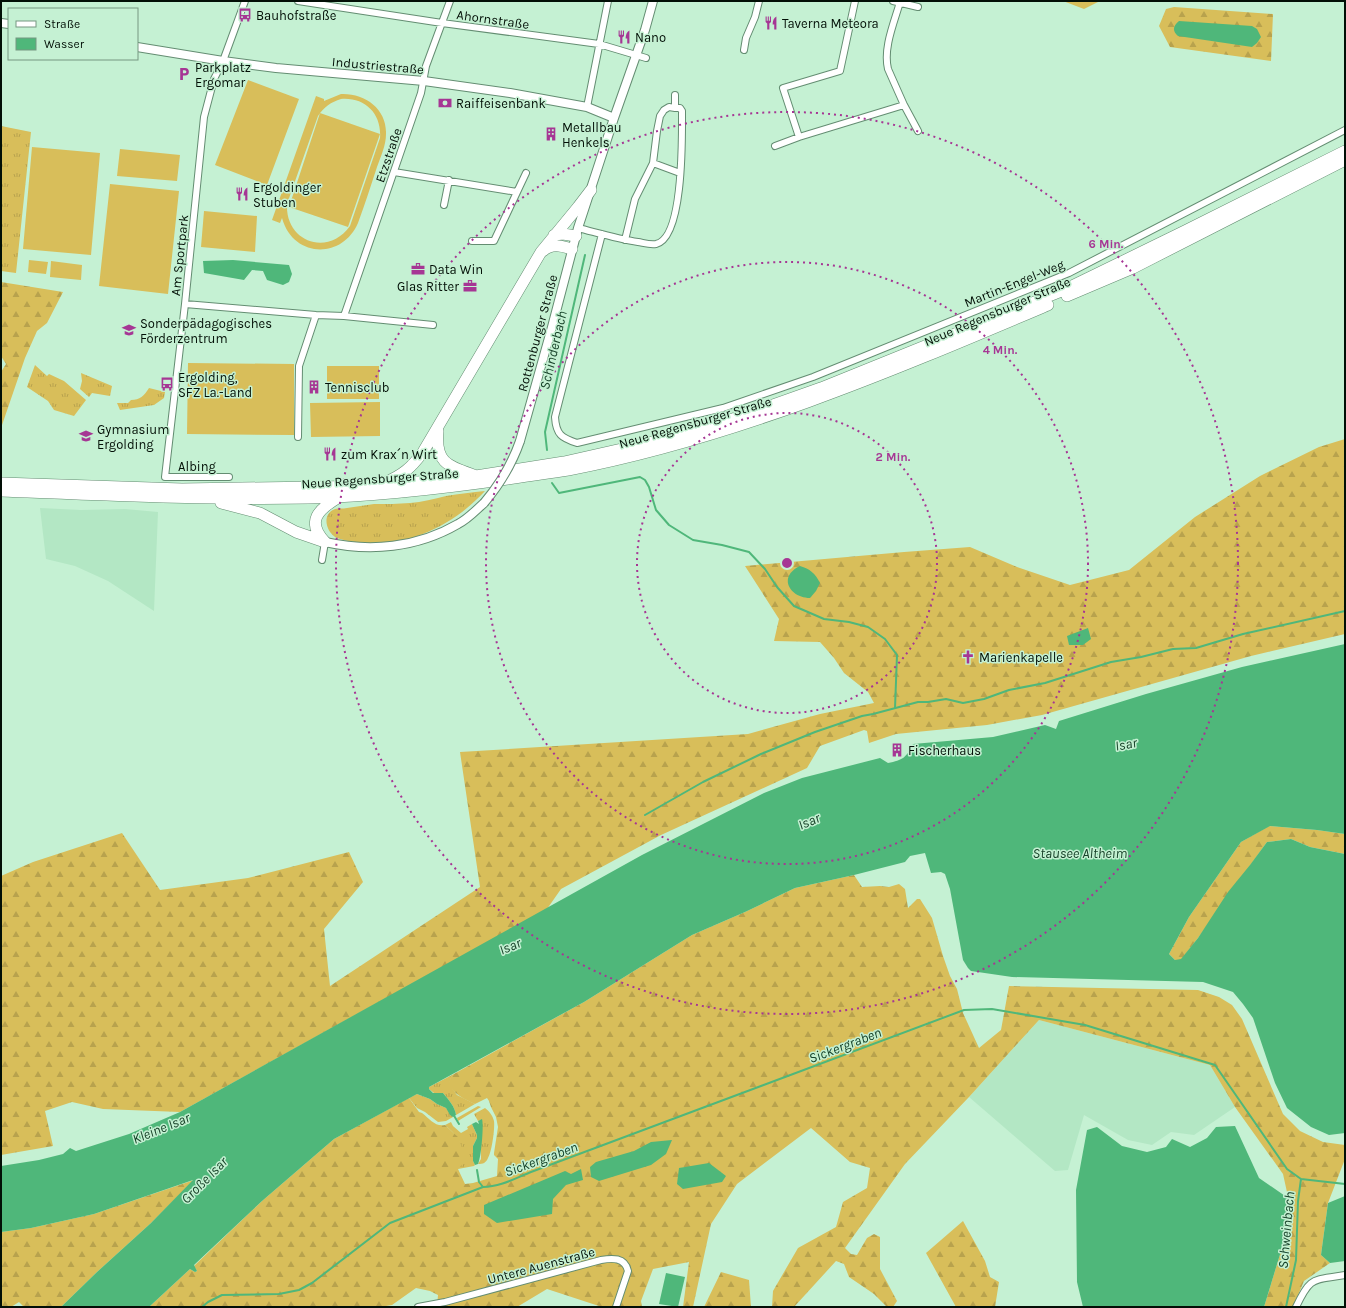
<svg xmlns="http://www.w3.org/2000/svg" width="1346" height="1308" font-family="Karla,sans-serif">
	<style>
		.built { fill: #b3e7c4 }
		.grass { fill: url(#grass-tufts) }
		.forest { fill: url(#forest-firs) }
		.garden { fill: #d8be5a; fill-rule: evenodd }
		.water { fill: #4fb77a }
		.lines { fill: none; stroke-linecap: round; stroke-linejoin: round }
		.stream { stroke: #4fb77a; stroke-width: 2 }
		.minor-casing { stroke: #648d72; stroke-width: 8 }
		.tertiary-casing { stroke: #648d72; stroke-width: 10 }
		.trunk-casing { stroke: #648d72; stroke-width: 12 }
		.minor { stroke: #fff; stroke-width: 6 }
		.tertiary { stroke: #fff; stroke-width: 8 }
		.trunk { stroke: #fff; stroke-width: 11 }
		.tertiary-bridge-casing { stroke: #648d72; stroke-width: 10; stroke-linecap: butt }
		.tertiary-bridge { stroke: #fff; stroke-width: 8 }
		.ring { fill: none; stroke: #a63694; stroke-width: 2; stroke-dasharray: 2 4 }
		.labels { text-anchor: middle; stroke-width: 3; stroke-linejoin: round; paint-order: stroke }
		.poi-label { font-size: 13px; fill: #020f06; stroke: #c5f1d3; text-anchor: start }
		.street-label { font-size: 13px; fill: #020f06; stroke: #c5f1d3 }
		.water-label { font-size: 14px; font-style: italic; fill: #174229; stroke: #c5f1d3 }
		.centre { fill: #a63694; stroke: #c5f1d3; stroke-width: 2 }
		.ring-label { font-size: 12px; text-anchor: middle; font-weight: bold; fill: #a63694; stroke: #c5f1d3; stroke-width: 3; stroke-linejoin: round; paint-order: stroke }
	</style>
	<defs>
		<pattern id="grass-tufts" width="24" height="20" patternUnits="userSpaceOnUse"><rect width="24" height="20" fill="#d8be5a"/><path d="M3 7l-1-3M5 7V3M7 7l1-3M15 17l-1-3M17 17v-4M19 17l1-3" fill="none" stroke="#b8a24d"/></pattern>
		<pattern id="forest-firs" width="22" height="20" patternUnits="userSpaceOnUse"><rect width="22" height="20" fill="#d8be5a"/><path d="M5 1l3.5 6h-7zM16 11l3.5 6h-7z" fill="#b8a24d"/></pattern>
	</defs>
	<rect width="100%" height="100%" fill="#c5f1d3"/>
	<path class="built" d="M 40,508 L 81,510 L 125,509 L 158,512 L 154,611 L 108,581 L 75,566 L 46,559 Z
		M 1039,1020 L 1210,1065 L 1235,1107 L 1194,1135 L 1171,1132 L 1152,1145 L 1128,1140 L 1084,1115 L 1068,1170 L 1055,1171 L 969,1097 Z"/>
	<path class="grass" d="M 1,126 L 31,132 L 16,273 L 1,271 Z
		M 35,365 L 47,376 L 49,374 L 64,381 L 86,400 L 74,416 L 54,410 L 48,401 L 27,387 Z
		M 81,373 L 112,386 L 110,396 L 92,393 L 89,397 L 80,389 L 82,381 Z
		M 149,388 L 165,392 L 164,398 L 154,405 L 120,410 L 117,403 L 128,403 L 131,400 C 140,400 144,396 149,388 Z
		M 485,491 C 453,526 404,550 355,542 C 349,541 342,540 337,538 C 326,533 321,514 335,509 C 338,508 343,509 347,508 C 356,507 365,505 374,504 C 386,504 398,504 410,503 C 422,502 434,499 446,496 C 459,494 472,492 485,491 Z
		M 452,1075 L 449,1084 L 457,1095 L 475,1104 L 456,1115 C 455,1107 449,1100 443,1093 L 434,1093 L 429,1089 L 429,1087 Z
		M 417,1094 L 430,1099 L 437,1104 L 446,1108 L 453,1117 L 446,1121 L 438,1122 L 425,1112 L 417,1108 L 409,1098 Z
		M 478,1106 L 481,1107 L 458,1121 L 457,1118 Z
		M 485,1108 C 489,1111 493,1116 494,1121 C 495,1128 492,1151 488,1158 C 486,1163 483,1164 478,1164 L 481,1159 L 480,1120 L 478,1121 L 474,1114 Z
		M 451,1122 L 453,1126 L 461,1133 L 468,1129 L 467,1127 L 472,1124 L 477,1135 L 477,1138 L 473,1146 L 473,1161 L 475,1165 L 474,1166 L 458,1169 C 462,1144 464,1142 445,1125 Z"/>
	<path class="forest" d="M 1174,7 L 1273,14 L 1271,61 L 1170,47 L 1159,26 L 1166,9 Z
		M 1,282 L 63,292 L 47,323 L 37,331 L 25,358 L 1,428 L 1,372 L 6,364 L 1,356 Z
		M 1345,439 L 1345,634 L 1251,656 L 1042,715 L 987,725 L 896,734 L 869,743 L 867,731 L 864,730 L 820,746 L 807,768 L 661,835 L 561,889 L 547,909 L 180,1112 L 103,1109 L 72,1102 L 45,1111 L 53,1146 L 1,1155 L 1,876 L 33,862 L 122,833 L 160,890 L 248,878 L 349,852 L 363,882 L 324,929 L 330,986 L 480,887 L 460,752 L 748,734 L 820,714 L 874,703 L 868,692 L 844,673 L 834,658 L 820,642 L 774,641 L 779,619 L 745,566 L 904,552 L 970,547 L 1017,567 L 1070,585 L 1129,570 L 1195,517 L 1260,476 L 1319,447 Z
		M 1269,826 L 1317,830 L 1345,834 L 1345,854 L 1310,847 L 1291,839 L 1267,842 L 1198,938 L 1181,960 L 1175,960 L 1169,954 L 1189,917 L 1241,842 Z
		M 854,875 L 862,887 L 880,886 L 889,887 L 899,884 L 905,889 L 908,908 L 917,899 L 920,899 L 932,918 L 943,956 L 950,976 L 957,989 L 963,1013 L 979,1048 L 1001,1030 L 1009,986 L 1198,990 L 1219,997 L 1232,1005 L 1242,1019 L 1283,1114 L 1300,1131 L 1323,1142 L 1345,1145 L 1345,1159 L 1328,1203 L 1321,1255 L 1330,1263 L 1304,1281 L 1293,1307 L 1264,1307 L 1292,1215 L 1283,1174 L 1235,1107 L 1210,1065 L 1039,1020 L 969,1097 L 905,1164 L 845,1248 L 851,1254 L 857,1255 L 867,1238 L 874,1234 L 880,1237 L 880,1269 L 897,1301 L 893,1307 L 887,1307 L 874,1294 L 849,1277 L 844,1264 L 836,1261 L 794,1307 L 772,1307 L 773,1291 L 798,1248 L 836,1227 L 843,1202 L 867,1188 L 870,1168 L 850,1162 L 811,1128 L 737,1184 L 711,1224 L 693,1307 L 683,1307 L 689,1262 L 653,1269 L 641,1301 L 642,1307 L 602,1307 L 547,1289 L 517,1307 L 437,1307 L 438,1295 L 430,1291 L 416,1288 L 392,1305 L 380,1307 L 149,1307 L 190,1269 L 195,1272 L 197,1271 L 194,1266 L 262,1201 L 334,1139 L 409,1098 L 419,1112 L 422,1113 C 430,1119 435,1127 445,1125 L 459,1138 L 465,1161 L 458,1169 L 465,1184 L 473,1183 L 497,1176 L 498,1159 L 494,1155 L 494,1153 L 498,1127 L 496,1117 L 491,1107 L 489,1101 L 487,1098 L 475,1104 C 464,1099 455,1095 448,1084 L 452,1075 L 584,1002 L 692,935 L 745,912 L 795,888 Z
		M 194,1180 L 151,1223 L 97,1272 L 61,1307 L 24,1307 L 19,1302 L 11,1307 L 1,1307 L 1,1232 L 31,1228 L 94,1214 Z
		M 963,1221 L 985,1261 L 990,1277 L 999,1282 L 995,1307 L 956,1307 L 926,1253 Z
		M 721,1272 L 749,1280 L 751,1307 L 704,1307 Z"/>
	<path class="garden" d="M 1063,1 L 1100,1 L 1084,9 Z
		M 248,80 L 299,99 L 267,185 L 215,165 Z
		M 341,94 C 365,93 387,109 386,134 C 386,145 381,156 377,167 C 371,185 365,204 358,223 C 342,260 293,258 282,218 L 280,223 L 272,220 L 316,96 L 324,99 L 324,101 ZM 341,99 C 365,97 382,114 380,138 L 350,226 C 328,257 285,242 287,204 L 318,116 C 324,107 331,102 341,99 Z
		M 320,113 L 380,134 L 348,227 L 289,207 Z
		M 32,147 L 100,153 L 91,255 L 23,249 Z
		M 120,149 L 180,155 L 177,181 L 117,176 Z
		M 110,184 L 179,191 L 168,294 L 99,286 Z
		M 204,211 L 257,216 L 255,252 L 201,247 Z
		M 29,260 L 48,262 L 46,274 L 28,272 Z
		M 51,261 L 82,265 L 81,280 L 50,277 Z
		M 188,363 L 294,364 L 294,435 L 187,434 Z
		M 327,366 L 379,366 L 379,399 L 327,399 Z
		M 380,402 L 380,436 L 311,437 L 310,403 Z"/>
	<path class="water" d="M 1179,21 L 1252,26 L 1257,29 L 1261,37 L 1257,43 L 1252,47 L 1178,36 C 1172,31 1173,26 1179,21 Z
		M 233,260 L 289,265 L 292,274 L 289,282 L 283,285 L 267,280 L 263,271 L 252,270 L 244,280 L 204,273 L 203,261 Z
		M 800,566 C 810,569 815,573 820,583 L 816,591 L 810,598 C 790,598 777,577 800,566 Z
		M 1088,628 L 1091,639 L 1083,645 L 1069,645 L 1067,636 Z
		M 1345,644 L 1345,834 L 1317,830 L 1270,826 L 1241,842 L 1189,917 L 1169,954 L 1175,960 L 1181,959 L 1198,938 L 1228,892 L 1250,865 L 1267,842 L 1291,839 L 1310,847 L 1345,854 L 1345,1133 L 1329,1135 L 1311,1127 L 1287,1108 L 1275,1083 L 1253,1018 L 1243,1004 L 1233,992 L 1203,982 L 1012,977 L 971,971 L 968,968 L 963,960 L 950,889 L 945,874 L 941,872 L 931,873 L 925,853 L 910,856 L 905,862 L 854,875 L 795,888 L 745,912 L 692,935 L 584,1002 L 429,1087 L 429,1089 L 433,1093 L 443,1093 C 449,1100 455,1107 456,1115 L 453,1117 L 450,1115 L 446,1108 L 437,1104 L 430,1099 L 417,1094 L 334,1139 L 262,1201 L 194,1265 L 197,1271 L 195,1272 L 190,1269 L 149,1307 L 61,1307 L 97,1272 L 151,1223 L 193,1180 L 94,1214 L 31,1228 L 1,1232 L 1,1166 L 39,1160 L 63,1154 L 70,1148 L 76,1151 L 129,1134 L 180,1112 L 642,855 L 764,793 L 802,778 L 880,758 L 888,763 C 903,760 906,758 913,744 L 993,737 L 1045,725 L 1056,729 L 1059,721 L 1146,694 L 1242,667 Z
		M 482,1119 C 484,1125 481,1159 478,1164 L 475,1165 L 473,1161 L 473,1146 L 477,1138 L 477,1135 L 472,1124 L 476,1122 L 479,1124 L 478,1121 Z
		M 1235,1126 L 1259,1178 L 1288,1198 L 1292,1215 L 1264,1307 L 1083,1307 L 1077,1282 L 1076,1190 L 1087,1130 L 1097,1127 L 1122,1146 L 1147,1152 L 1166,1147 L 1172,1139 L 1190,1147 L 1207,1138 L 1216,1127 Z
		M 672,1140 L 666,1154 L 651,1165 L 599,1181 L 591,1177 L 590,1167 L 596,1162 L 634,1151 L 651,1142 Z
		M 709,1163 L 726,1176 L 722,1182 L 683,1189 L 677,1184 L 679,1168 Z
		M 581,1169 L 583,1180 L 566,1185 L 553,1199 L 552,1214 L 497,1223 L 484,1214 L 484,1205 L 565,1171 L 571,1174 Z
		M 1345,1196 L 1345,1261 L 1330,1263 L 1321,1255 L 1328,1203 Z
		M 666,1273 L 685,1277 L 678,1307 L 659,1304 Z"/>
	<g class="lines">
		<path class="stream" d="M 547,450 L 545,432 L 585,255
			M 552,483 L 559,493 L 640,477 L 645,480 L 649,487 L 656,510 L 669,525 L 693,540 L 722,545 L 749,552 L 765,569 L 777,587 L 794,606 L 824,619 L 849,622 L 868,627 L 885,639 L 897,655 L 895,708
			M 645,815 L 703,782 L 761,754 L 815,732 L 862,716 L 873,714 L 918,702 L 928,702 L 946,699 L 963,703 L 984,699 L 1009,690 L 1045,683 L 1111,662 L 1141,657 L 1173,649 L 1196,648 L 1243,634 L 1345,611
			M 453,1114 L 459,1124
			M 477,1170 L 479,1182 L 483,1187
			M 202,1307 L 208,1302 L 222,1295 L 279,1294 L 299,1290 L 312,1283 L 390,1223 L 483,1187 C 500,1187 516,1178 531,1172 L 964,1010 L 992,1009 L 1085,1025 L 1215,1065 L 1287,1169 L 1301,1179 L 1345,1184
			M 1286,1307 L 1296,1260 L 1298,1201 L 1301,1179"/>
		<g class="minor-casing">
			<path id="minor" d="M 298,1 L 442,23 L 599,44 L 646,58
				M 855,1 L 840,71 L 783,88 L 799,137 L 904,105 L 888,69 C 883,48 894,23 900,2
				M 893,1 L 918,7
				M 744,50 L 746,38 L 755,17 L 759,1
				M 904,105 L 918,131
				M 587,107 L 608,1
				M 775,146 L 799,137
				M 653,163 L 680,173
				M 394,172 L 517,192
				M 444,205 L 449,180
				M 578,228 C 598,233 618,239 638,242 C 644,243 650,245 656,244 C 684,238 682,135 682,111 L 680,108 L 675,108 L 675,95
				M 602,234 L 555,417 C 556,435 562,438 577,443 L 723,408 L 813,377 L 1069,273 L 1345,130
				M 625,240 L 635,199 L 653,163 L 657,131 L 660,116 L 664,110 L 669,107 L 675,108
				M 472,241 L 494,241 L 526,173
				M 185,304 L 316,315 L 344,316 L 433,325
				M 344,316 L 421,93 L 426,66 L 450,1
				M 298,437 L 299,366 L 316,315
				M 229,477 L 165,477 L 185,304 L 204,117 L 214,79 L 223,61 L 245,1
				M 322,560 L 325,542
				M 418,1307 L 445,1302 L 601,1260 C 612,1258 625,1257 628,1271 L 616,1307
				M 1296,1307 C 1311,1275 1313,1281 1345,1275"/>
		</g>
		<g class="tertiary-casing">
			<path id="tertiary" d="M 1,23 L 9,24
				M 137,47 L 223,61 L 276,68 L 424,81 L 510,93 L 587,107 L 614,118
				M 520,441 L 552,327 L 578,228 L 614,118 L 645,30 L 653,1
				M 325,542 C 370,552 417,548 458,524 C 468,519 476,510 484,503"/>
		</g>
		<g class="trunk-casing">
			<path id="trunk" d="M 554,235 L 563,234 L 576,236
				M 543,251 C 552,243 561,246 572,249
				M 1067,296 L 1133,268 L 1345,160
				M 438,431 C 435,463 448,466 474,475
				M 1,483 L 182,489 L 379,486 L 476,476 L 564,462 L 657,441 L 730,420 L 821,388 L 1064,290 L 1185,231 L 1345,151
				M 384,483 C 403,475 411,468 423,452 L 541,252 L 578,207 L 591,190
				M 1,491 C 104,495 207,500 309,498 C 378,496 446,488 514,478 C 532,475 550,473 568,470 C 735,438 892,371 1048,305
				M 221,503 L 260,513 L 296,532 L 325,542
				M 325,542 C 305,521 319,509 339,497"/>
		</g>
		<use href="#minor" class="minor"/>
		<use href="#tertiary" class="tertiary"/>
		<use href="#trunk" class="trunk"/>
		<g class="tertiary-bridge-casing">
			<path id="tertiary-bridge" d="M 484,503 C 500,484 512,464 520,441"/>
		</g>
		<use href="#tertiary-bridge" class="tertiary-bridge"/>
	</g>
	<g class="ring">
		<circle cx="787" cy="563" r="150"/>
		<circle cx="787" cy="563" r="301"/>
		<circle cx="787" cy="563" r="451"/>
	</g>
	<defs>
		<g id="bus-bare" transform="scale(1.08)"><path d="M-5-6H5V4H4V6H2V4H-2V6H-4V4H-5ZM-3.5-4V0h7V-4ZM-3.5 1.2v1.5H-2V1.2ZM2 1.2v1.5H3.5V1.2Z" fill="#a63694" stroke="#c5f1d3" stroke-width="2.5" paint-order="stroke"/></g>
		<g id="restaurant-bare" transform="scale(1.08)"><path d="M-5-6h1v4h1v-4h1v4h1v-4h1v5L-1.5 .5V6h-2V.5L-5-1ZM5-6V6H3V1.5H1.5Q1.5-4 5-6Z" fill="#a63694" stroke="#c5f1d3" stroke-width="2.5" paint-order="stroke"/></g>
		<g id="parking-bare" transform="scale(1.08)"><path d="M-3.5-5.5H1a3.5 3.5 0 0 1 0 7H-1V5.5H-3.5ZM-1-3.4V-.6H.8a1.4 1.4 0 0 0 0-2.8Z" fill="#a63694" stroke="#c5f1d3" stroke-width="2.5" paint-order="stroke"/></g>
		<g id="bank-bare" transform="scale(1.08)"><path d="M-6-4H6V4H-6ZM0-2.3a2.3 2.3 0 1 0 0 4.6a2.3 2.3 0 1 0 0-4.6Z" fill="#a63694" stroke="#c5f1d3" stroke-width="2.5" paint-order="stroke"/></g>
		<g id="building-bare" transform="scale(1.08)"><path d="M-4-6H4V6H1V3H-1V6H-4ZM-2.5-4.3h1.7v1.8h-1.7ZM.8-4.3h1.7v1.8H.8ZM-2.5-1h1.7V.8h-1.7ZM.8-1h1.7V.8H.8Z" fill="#a63694" stroke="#c5f1d3" stroke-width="2.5" paint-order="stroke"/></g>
		<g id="office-bare" transform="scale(1.08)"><path d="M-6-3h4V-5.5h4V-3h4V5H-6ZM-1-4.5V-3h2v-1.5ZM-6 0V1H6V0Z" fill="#a63694" stroke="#c5f1d3" stroke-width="2.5" paint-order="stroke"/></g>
		<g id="school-bare" transform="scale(1.08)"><path d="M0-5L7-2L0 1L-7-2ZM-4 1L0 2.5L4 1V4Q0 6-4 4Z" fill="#a63694" stroke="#c5f1d3" stroke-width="2.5" paint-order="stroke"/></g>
		<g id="church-bare" transform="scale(1.08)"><path d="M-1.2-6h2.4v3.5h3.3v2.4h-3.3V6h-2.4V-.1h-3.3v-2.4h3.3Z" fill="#a63694" stroke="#c5f1d3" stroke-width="2.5" paint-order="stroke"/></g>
	</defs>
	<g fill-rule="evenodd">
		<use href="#bus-bare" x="245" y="15"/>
		<use href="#restaurant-bare" x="771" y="23"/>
		<use href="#restaurant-bare" x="624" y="37"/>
		<use href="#parking-bare" x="184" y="74"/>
		<use href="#bank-bare" x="445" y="103"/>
		<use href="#building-bare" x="551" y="134"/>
		<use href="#restaurant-bare" x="242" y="194"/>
		<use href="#office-bare" x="418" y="269"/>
		<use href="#office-bare" x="470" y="286"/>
		<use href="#school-bare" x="129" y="330"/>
		<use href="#bus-bare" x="167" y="384"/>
		<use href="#building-bare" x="314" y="387"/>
		<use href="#school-bare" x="86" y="436"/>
		<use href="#restaurant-bare" x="330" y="454"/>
		<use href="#church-bare" x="968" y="657"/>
		<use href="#building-bare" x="897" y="750"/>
	</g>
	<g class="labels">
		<g class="poi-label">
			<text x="256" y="20">Bauhofstraße</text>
			<text x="782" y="28">Taverna Meteora</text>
			<text x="635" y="42">Nano</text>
			<text x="195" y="72">Parkplatz<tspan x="195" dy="15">Ergomar</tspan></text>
			<text x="456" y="108">Raiffeisenbank</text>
			<text x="562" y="132">Metallbau<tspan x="562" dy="15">Henkels</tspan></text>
			<text x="253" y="192">Ergoldinger<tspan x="253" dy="15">Stuben</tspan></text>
			<text x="429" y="274">Data Win</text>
			<text x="459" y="291" text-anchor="end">Glas Ritter</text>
			<text x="140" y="328">Sonderpädagogisches<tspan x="140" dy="15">Förderzentrum</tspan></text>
			<text x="178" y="382">Ergolding,<tspan x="178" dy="15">SFZ La.-Land</tspan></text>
			<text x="325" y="392">Tennisclub</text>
			<text x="97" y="434">Gymnasium<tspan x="97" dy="15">Ergolding</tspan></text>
			<text x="341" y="459">zum Krax´n Wirt</text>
			<text x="979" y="662">Marienkapelle</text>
			<text x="908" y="755">Fischerhaus</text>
		</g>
		<g class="street-label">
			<text transform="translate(493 19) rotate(8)" y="5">Ahornstraße</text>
			<text transform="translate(378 65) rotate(5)" y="5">Industriestraße</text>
			<text transform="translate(388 155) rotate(-71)" y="5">Etzstraße</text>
			<text transform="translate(179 255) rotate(-84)" y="5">Am Sportpark</text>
			<text transform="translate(1014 283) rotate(-22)" y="5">Martin-Engel-Weg</text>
			<text transform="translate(997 311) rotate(-23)" y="5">Neue Regensburger Straße</text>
			<text transform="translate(537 333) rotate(-75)" y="5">Rottenburger Straße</text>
			<text transform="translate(695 422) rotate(-16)" y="5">Neue Regensburger Straße</text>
			<text x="197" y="471">Albing</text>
			<text transform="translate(380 478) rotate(-4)" y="5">Neue Regensburger Straße</text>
			<text transform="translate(541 1265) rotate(-15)" y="5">Untere Auenstraße</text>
		</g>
		<g class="water-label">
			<text transform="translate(553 350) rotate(-77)" y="5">Schinderbach</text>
			<text transform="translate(1126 744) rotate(-10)" y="5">Isar</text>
			<text transform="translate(809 821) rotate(-23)" y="5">Isar</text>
			<text x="1080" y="858">Stausee Altheim</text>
			<text transform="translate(510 946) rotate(-23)" y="5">Isar</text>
			<text transform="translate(845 1045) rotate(-21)" y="5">Sickergraben</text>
			<text transform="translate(161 1128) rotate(-22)" y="5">Kleine Isar</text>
			<text transform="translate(541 1159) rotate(-20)" y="5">Sickergraben</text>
			<text transform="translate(204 1180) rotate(-45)" y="5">Große Isar</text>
			<text transform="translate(1286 1230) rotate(-85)" y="5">Schweinbach</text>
		</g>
	</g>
	<circle cx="787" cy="563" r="6" class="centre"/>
	<g class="ring-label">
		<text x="1106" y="248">6 Min.</text>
		<text x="1000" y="354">4 Min.</text>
		<text x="893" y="461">2 Min.</text>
	</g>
	<rect width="1346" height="1308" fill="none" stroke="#020f06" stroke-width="4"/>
	<rect x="8" y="8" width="130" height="52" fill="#c5f1d3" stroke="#779781"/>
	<rect x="16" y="21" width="20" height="6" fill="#ffffff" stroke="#779781"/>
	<text x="44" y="28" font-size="12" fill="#020f06">Straße</text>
	<rect x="16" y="38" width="20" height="12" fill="#4fb77a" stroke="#779781"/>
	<text x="44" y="48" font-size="12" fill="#020f06">Wasser</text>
</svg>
